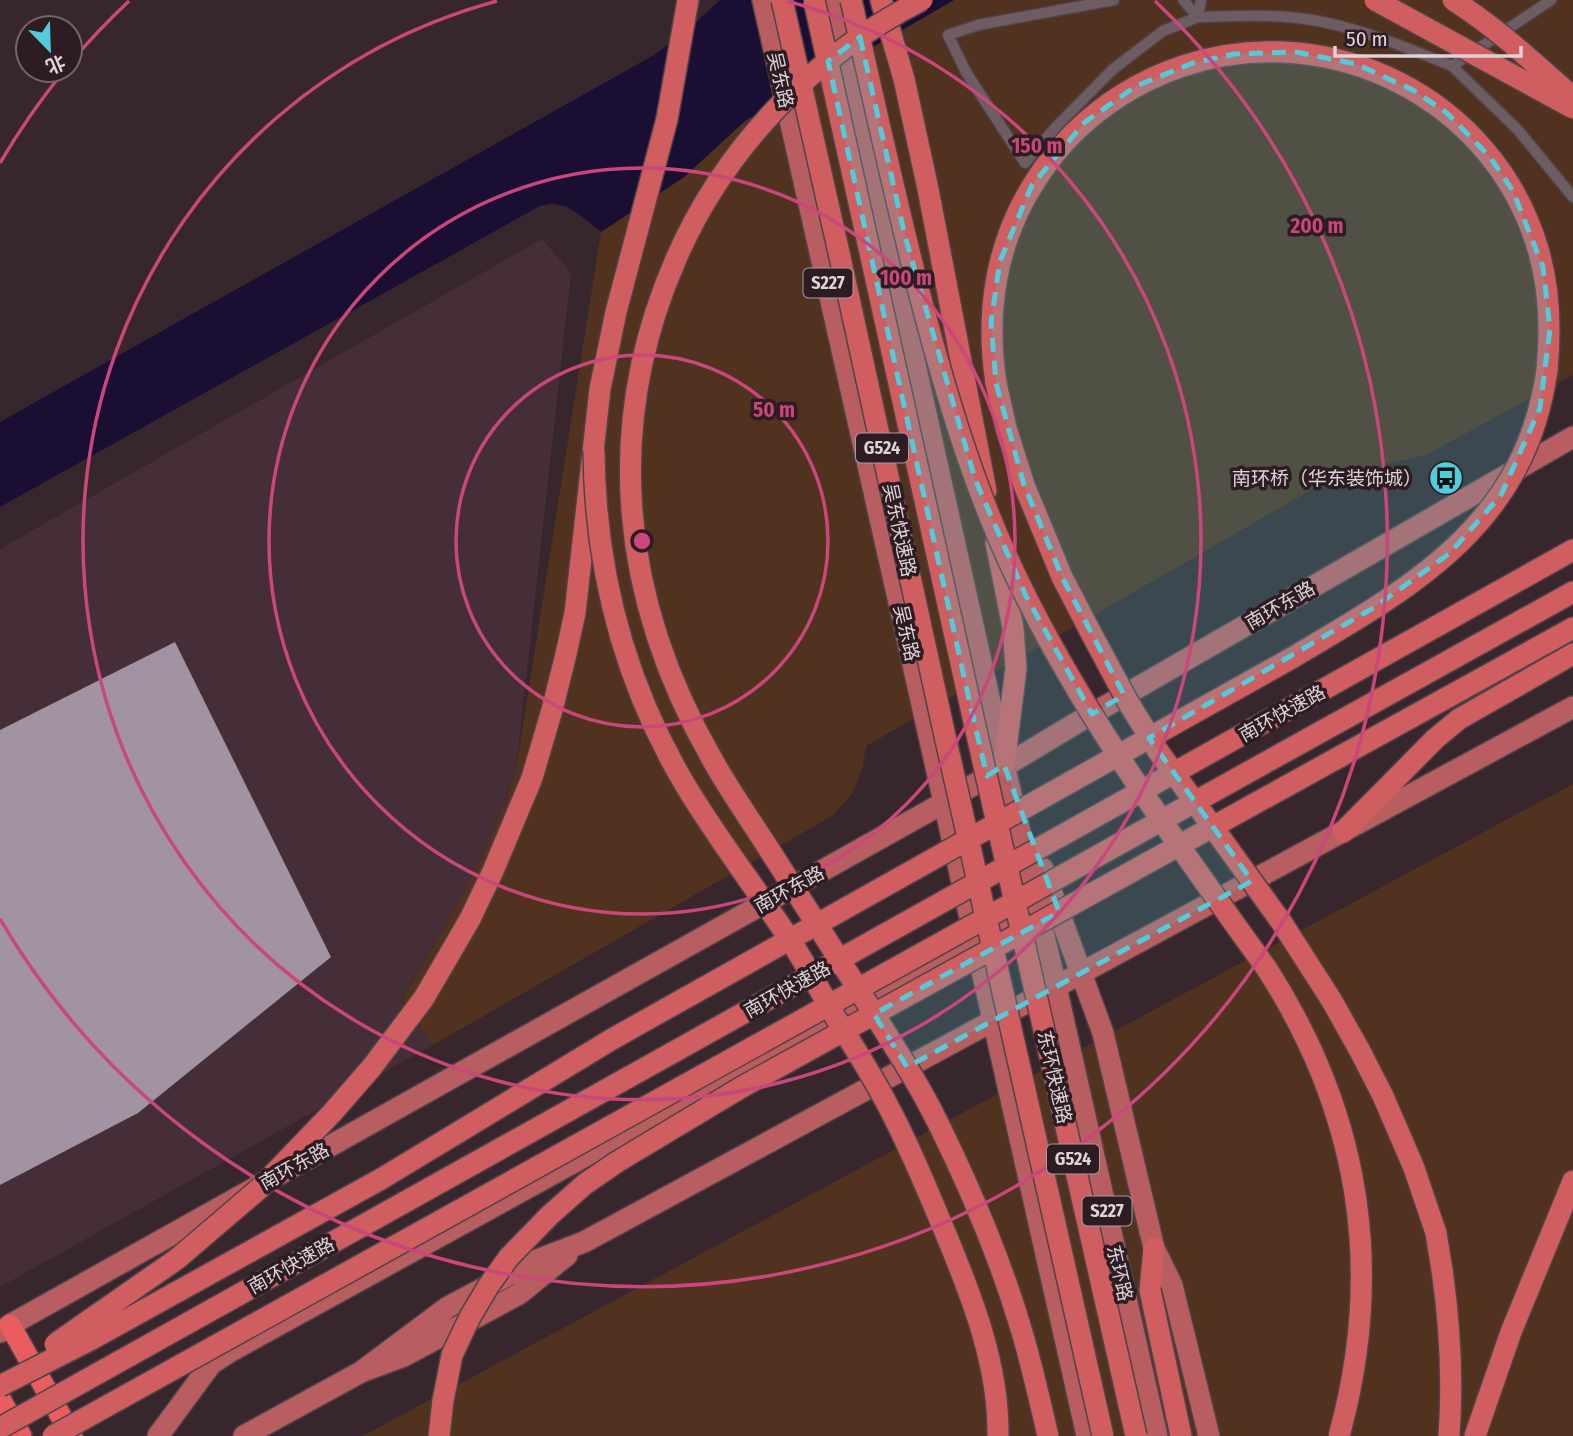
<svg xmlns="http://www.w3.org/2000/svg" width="1573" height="1436" font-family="'Fira Sans Condensed','Noto Sans SC',sans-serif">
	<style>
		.built { fill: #452e37 }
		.green { fill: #50321f }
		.water { fill: #1a0e32 }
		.building { fill: #a193a2 }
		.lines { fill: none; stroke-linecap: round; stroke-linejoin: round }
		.service-casing { stroke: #504348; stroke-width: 13 }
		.primary-casing { stroke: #504348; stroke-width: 24 }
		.trunk-casing { stroke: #504348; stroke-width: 24 }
		.motorway-casing { stroke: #504348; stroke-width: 24 }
		.service { stroke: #6e5c63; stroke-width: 10 }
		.primary { stroke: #b85d60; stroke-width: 21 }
		.trunk { stroke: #d05d5f; stroke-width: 21 }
		.motorway { stroke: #e95d5e; stroke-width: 21 }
		.trunk-bridge-casing { stroke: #504348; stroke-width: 24; stroke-linecap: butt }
		.trunk-bridge { stroke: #d05d5f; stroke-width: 21 }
		.marked { fill: #52cbda; fill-opacity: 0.2; stroke: #52cbda; stroke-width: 5; stroke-dasharray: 14 9; stroke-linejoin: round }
		.ring { fill: none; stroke: #c9477a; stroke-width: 3.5 }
		.labels { text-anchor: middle; stroke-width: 7; stroke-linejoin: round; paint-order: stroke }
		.shield { fill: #2d1d23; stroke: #a99ca1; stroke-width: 2 }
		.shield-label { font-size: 18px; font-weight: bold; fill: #ded3d7 }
		.street-label { font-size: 19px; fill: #ded3d7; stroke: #2d1d23 }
		.poi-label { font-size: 19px; fill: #ded3d7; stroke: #2d1d23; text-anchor: end }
		.centre { fill: #c9477a; stroke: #2d1d23; stroke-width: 3.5 }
		.ring-label { font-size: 21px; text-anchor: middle; font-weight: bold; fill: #c9477a; stroke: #2d1d23; stroke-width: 7; stroke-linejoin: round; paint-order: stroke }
	</style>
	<rect width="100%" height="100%" fill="#37272d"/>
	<path class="built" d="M 542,239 L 571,273 L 516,769 L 501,813 L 473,874 L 447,923 L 402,998 L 433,1045 L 0,1287 L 0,549 Z"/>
	<path class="green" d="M 954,0 L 1573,0 L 1573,375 L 1426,455 L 1339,474 L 866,746 L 863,767 L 852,794 L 832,816 L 433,1045 L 402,999 C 438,939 474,879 500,814 C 507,799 511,784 516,769 L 601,232 L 684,177 L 745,121 Z
		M 1573,784 L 1573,1436 L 363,1436 Z"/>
	<path class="water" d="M 720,0 L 954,0 L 745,121 L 684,177 L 601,232 C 581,217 566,198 540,206 L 0,507 L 0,422 L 654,55 L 693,25 Z"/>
	<path class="building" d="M 175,642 L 331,957 L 138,1113 L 0,1185 L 0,730 Z"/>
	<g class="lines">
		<g class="service-casing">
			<path id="service" d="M 1114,0 L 978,25 L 948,35 L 966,72 L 1025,163 L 1054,129 L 1112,70 L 1163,31 L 1198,17 L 1201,0
				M 1183,0 L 1198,17 C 1240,16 1282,13 1323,22 C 1367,31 1410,49 1452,66
				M 1551,0 L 1452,66 L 1518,130 L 1573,197"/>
		</g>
		<g class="primary-casing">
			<path id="primary" d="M 763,0 L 1087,1436
				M 834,0 L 1004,765 L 1056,987 L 1157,1436
				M 1043,869 L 1103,1033 L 1154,1248 L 1172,1285 L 1209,1436
				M 0,1332 L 10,1325 L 945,802 L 1083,719 L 1573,437
				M 361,1372 L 448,1307 L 537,1260 L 584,1242 L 1573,707
				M 158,1436 L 211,1364 L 231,1351 L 1032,910
				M 244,1436 L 361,1372 L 404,1356 L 519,1294 L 567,1255"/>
		</g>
		<g class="trunk-casing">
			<path id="trunk" d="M 881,0 L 904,79 L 928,189 L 986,491
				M 996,383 C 985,312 996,241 1036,180 C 1070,126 1123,86 1183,66 C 1331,17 1494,99 1538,249 C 1550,289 1551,329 1547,370
				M 996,543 L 1013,628 L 1016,668 L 1004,765
				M 1308,698 L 1573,550
				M 1326,729 L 1573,592
				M 1341,756 L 1573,628
				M 1343,832 L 1435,739 L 1459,719 L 1573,654
				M 470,919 L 493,871 L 532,778 L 552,710 L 566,654 L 575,613 L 600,389 L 616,312 L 667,119 L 688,0
				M 1154,1248 L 1150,1290 L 1181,1436
				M 1442,1270 C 1450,1325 1453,1380 1449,1436
				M 439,1436 L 443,1401
				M 1475,1436 L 1511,1332 L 1573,1181"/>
		</g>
		<g class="motorway-casing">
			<path id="motorway" d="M 10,1325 L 72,1436
				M 0,1399 L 21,1436"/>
		</g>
		<use href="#service" class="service"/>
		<use href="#primary" class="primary"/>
		<use href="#trunk" class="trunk"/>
		<use href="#motorway" class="motorway"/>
		<g class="trunk-bridge-casing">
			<path id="trunk-bridge" d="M 782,0 L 840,257 L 943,727 L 1103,1436
				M 814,0 L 970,704 L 1136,1436
				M 851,0 C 874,101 896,202 922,303 C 945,390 970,475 1007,557 C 1074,704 1173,838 1267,969 C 1360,1114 1385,1269 1339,1436
				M 922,0 C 814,55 724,148 676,259 C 602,428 621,600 712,759 C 728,788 747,815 765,843 C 799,896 833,950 867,1003 C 892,1043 918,1082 939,1125 C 971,1190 1001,1261 1022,1332 C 1032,1366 1040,1401 1048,1436
				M 1375,0 L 1573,108
				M 1453,0 C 1497,28 1534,63 1573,97
				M 996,383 L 1006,428 L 1024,485 L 1062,577 L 1091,633 L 1128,702 L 1158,751 L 1282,923 L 1332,1001 L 1360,1051 L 1383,1096 L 1414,1168 L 1436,1233 L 1442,1270
				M 594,451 C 595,568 624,681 684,783 C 716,837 755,887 790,940 C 807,966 821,993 837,1020 C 854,1047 872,1075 887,1104 C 909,1145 927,1189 945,1232 C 972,1297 999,1365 998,1436
				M 55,1344 L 177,1259 L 260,1188 L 332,1113 L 372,1067 L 424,998 L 470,919
				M 0,1386 L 90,1340 L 381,1179 L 614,1038 L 1290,659 C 1414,586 1525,525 1547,370
				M 443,1401 L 452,1355 L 470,1317 L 489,1285 L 509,1257 L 550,1215 L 585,1184 L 617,1162 L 742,1087 L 1341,756
				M 0,1428 L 1308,698
				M 53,1436 L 1326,729"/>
		</g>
		<use href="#trunk-bridge" class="trunk-bridge"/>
	</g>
	<path class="marked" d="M 860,37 L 905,236 L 975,479 L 1026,596 L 1092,714 L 1124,695 L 1062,577 L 1024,485 L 996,383 L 991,322 L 1000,261 L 1032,185 L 1085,122 L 1136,86 L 1193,63 L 1234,54 L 1296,52 L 1356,64 L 1413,90 L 1447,113 L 1490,157 L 1513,191 L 1543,267 L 1550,329 L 1540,408 L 1501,495 L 1450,553 L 1375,607 L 1149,738 L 1252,881 L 907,1067 L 874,1014 L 1059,912 L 1004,765 L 987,776 L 970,704 L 828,61 Z"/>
	<g class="ring">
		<circle cx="642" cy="541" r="186"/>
		<circle cx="642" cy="541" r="373"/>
		<path d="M787 1A559 559 0 1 1 497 1"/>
		<path d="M0 163A745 745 0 0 1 63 72M71 62A745 745 0 0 1 129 1M1155 1A745 745 0 1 1 0 919"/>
	</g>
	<defs>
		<g id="bus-disc" transform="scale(1.75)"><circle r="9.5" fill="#52cbda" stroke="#2d1d23"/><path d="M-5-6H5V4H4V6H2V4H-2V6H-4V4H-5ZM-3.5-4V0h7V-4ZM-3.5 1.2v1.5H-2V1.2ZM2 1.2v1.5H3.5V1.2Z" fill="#111"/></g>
	</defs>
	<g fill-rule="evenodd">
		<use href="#bus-disc" x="1446" y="478"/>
	</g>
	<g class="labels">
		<g class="shield">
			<rect x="803.5" y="268.5" width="49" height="29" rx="5"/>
			<rect x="856" y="433.5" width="52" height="29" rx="5"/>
			<rect x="1047" y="1144.5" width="52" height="29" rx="5"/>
			<rect x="1082.5" y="1196.5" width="49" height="29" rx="5"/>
		</g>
		<g class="shield-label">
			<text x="828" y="289">S227</text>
			<text x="882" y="454">G524</text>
			<text x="1073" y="1165">G524</text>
			<text x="1107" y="1217">S227</text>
		</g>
		<g class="street-label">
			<text transform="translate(781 80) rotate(77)" y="7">吴东路</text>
			<text transform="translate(900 530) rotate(78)" y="7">吴东快速路</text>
			<text transform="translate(1280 605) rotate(-30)" y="7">南环东路</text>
			<text transform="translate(907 633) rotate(77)" y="7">吴东路</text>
			<text transform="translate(1282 713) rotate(-29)" y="7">南环快速路</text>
			<text transform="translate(789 889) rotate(-29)" y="7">南环东路</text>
			<text transform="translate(787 989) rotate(-29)" y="7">南环快速路</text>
			<text transform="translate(1055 1077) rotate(77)" y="7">东环快速路</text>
			<text transform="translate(294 1166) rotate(-29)" y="7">南环东路</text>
			<text transform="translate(291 1265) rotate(-29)" y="7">南环快速路</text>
			<text transform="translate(1120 1273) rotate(77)" y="7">东环路</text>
		</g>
		<g class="poi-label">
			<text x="1422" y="485">南环桥（华东装饰城）</text>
		</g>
	</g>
	<circle cx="642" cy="541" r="10" class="centre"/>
	<g class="ring-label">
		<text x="1037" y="153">150 m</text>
		<text x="1317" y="233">200 m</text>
		<text x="906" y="285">100 m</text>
		<text x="774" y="417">50 m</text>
	</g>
	<g transform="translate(49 49) rotate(157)"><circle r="33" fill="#2d1d23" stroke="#74666b" stroke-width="2"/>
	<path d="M0-5L12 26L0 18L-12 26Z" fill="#52cbda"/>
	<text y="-10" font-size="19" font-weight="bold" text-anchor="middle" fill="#ded3d7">北</text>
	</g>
	<path d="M1335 46v10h186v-10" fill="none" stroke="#ded3d7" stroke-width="3.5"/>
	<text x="1346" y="46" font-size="21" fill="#ded3d7" stroke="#2d1d23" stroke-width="5" paint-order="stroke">50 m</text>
</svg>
